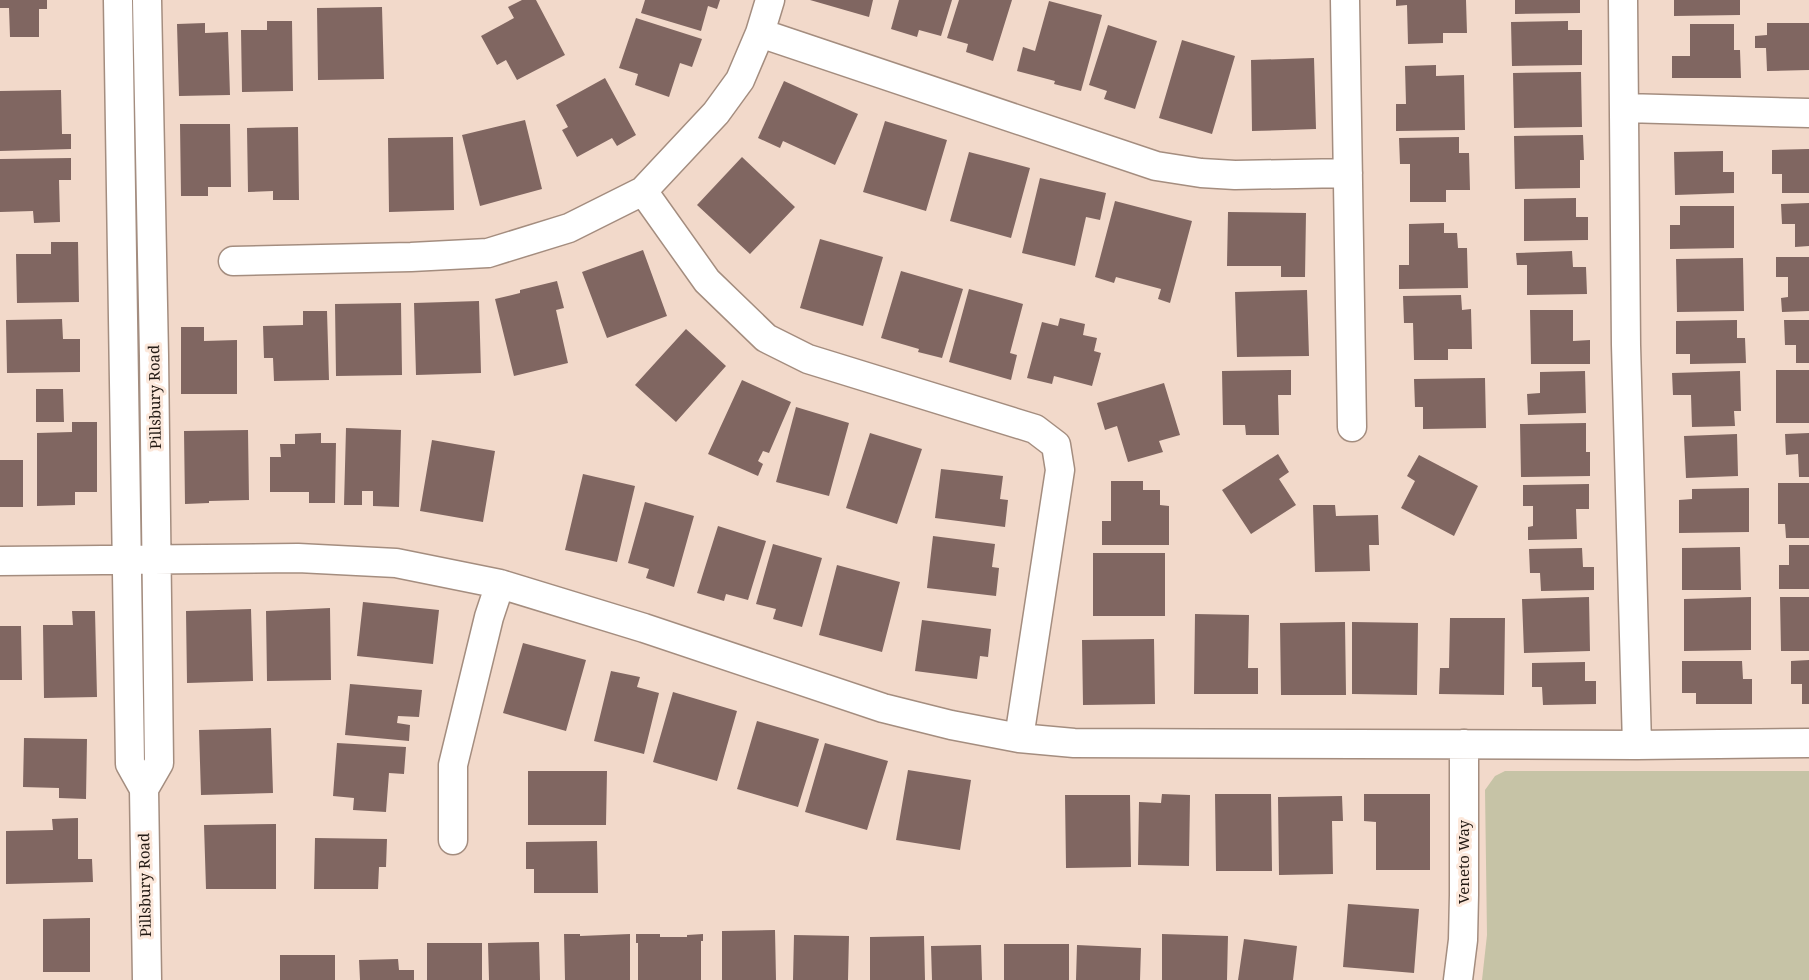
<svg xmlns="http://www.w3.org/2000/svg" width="1809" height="980" font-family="'Noto Serif',serif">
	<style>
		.green { fill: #c6c3a6 }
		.building { fill: #806661 }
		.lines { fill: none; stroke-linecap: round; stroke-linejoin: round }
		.minor-casing { stroke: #a48d7f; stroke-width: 31 }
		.minor { stroke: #fff; stroke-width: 28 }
		.labels { text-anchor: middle; stroke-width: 6; stroke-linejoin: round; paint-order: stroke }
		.street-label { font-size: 15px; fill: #221913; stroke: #fce8db }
	</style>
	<rect width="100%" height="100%" fill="#f2d9ca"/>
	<path class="green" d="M 1505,771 L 1809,771 L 1809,980 L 1482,980 L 1487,935 L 1485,790 L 1495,776 Z"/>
	<path class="building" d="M 0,0 L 47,0 L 47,9 L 39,9 L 39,37 L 10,37 L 9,8 L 0,8 Z
		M 522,0 L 536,0 L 565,55 L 517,80 L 506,60 L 497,65 L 481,36 L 514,18 L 508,7 Z
		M 645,0 L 720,0 L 717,9 L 708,6 L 701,31 L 641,13 Z
		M 810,0 L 873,0 L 869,17 Z
		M 899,0 L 952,0 L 941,36 L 919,30 L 917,37 L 891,29 Z
		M 959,0 L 1012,0 L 993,61 L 966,52 L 968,44 L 947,38 Z
		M 1396,0 L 1466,0 L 1467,33 L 1443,33 L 1443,43 L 1408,44 L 1407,5 L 1396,6 Z
		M 1515,0 L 1580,0 L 1580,13 L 1515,14 Z
		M 1674,0 L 1740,0 L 1740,15 L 1674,16 Z
		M 1049,1 L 1102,15 L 1081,91 L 1054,84 L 1055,81 L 1017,71 L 1023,47 L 1035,51 Z
		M 382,7 L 384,79 L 318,80 L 317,8 Z
		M 636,18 L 702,39 L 692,67 L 680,63 L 669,97 L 635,85 L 638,74 L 619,68 Z
		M 267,21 L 292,21 L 293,91 L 242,92 L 241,30 L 267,30 Z
		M 1568,21 L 1568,30 L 1582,30 L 1582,65 L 1512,66 L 1511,22 Z
		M 205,23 L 205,33 L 228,32 L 230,95 L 179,96 L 177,24 Z
		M 1767,23 L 1809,23 L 1809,70 L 1767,71 L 1766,48 L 1755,48 L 1755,36 L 1767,35 Z
		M 1690,24 L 1734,24 L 1734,50 L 1740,50 L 1741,78 L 1672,78 L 1672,56 L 1690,56 Z
		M 1108,25 L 1157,41 L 1135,109 L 1104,99 L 1107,91 L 1089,85 Z
		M 1182,40 L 1235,56 L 1212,134 L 1159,118 Z
		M 1314,58 L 1316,129 L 1252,131 L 1251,60 Z
		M 1436,65 L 1436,76 L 1464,75 L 1465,130 L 1396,131 L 1396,104 L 1406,104 L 1405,66 Z
		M 1581,72 L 1582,127 L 1514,128 L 1513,73 Z
		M 605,78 L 636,135 L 617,146 L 612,138 L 577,157 L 562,130 L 568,127 L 556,105 Z
		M 784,81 L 858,114 L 835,165 L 783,141 L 780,148 L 758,138 Z
		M 61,90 L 62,134 L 71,134 L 71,149 L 0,151 L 0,91 Z
		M 525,120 L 542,189 L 480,206 L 462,135 Z
		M 885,121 L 947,140 L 926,211 L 863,192 Z
		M 180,124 L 230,124 L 231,187 L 208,187 L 208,196 L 181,196 Z
		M 298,127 L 299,200 L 273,200 L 273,191 L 248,192 L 247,128 Z
		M 1583,135 L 1584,160 L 1580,160 L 1580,188 L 1515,189 L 1514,136 Z
		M 453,137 L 454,210 L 389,212 L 388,138 Z
		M 1459,137 L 1459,153 L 1469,153 L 1470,190 L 1446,190 L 1446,202 L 1410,202 L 1410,164 L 1400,164 L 1399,138 Z
		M 1809,149 L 1809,193 L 1782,193 L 1782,174 L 1772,174 L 1772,150 Z
		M 1723,151 L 1723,172 L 1734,172 L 1734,193 L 1675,195 L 1674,152 Z
		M 969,152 L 1030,168 L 1011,238 L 950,221 Z
		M 742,157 L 795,207 L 750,254 L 697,205 Z
		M 71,158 L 71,180 L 59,180 L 60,222 L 34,223 L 33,211 L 0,212 L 0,159 Z
		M 1040,178 L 1106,193 L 1100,220 L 1086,217 L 1075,266 L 1022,253 Z
		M 1576,198 L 1576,217 L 1588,217 L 1588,240 L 1524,241 L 1524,199 Z
		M 1115,201 L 1192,221 L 1170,303 L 1158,299 L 1161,289 L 1116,277 L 1114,283 L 1095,277 Z
		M 1809,203 L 1809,246 L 1795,247 L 1795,224 L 1782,224 L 1781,204 Z
		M 1680,206 L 1734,206 L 1734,248 L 1670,249 L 1670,225 L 1680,225 Z
		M 1228,212 L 1306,213 L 1305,277 L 1281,277 L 1281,266 L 1227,266 Z
		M 1444,223 L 1444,233 L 1457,233 L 1458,248 L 1467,248 L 1468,288 L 1399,289 L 1399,265 L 1409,265 L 1409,224 Z
		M 820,239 L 883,257 L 863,326 L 800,308 Z
		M 51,242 L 78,242 L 79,302 L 17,303 L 16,254 L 51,254 Z
		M 643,250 L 667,316 L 607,338 L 582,272 Z
		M 1572,251 L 1573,267 L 1586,267 L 1587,294 L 1527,295 L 1527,265 L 1517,265 L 1516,253 Z
		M 1776,257 L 1809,257 L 1809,311 L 1782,312 L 1781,298 L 1788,297 L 1788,277 L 1776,277 Z
		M 1743,258 L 1744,311 L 1677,312 L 1676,259 Z
		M 901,271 L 963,289 L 942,358 L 918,352 L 919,349 L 881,338 Z
		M 557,281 L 564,308 L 556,310 L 568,363 L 514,376 L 495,299 L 520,293 L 520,290 Z
		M 969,289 L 1023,304 L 1010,353 L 1017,355 L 1011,380 L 949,362 Z
		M 1307,290 L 1309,356 L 1237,357 L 1235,292 Z
		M 1461,295 L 1462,310 L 1471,309 L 1472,349 L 1448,349 L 1448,360 L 1414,360 L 1413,323 L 1404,323 L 1403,296 Z
		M 479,301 L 481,373 L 416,375 L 414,303 Z
		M 401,303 L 402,375 L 336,376 L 335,304 Z
		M 1530,310 L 1573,310 L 1573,341 L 1590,340 L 1590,364 L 1531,364 Z
		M 303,311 L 327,311 L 329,380 L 274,381 L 273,358 L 264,358 L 263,326 L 303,325 Z
		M 1060,318 L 1085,324 L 1083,335 L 1097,338 L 1094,351 L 1101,353 L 1092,386 L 1054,376 L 1052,384 L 1027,378 L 1042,322 L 1058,326 Z
		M 62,319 L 63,339 L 80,339 L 80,372 L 7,373 L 6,320 Z
		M 1737,320 L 1737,338 L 1745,338 L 1746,363 L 1690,364 L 1690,354 L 1676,354 L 1676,321 Z
		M 1784,320 L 1809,320 L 1809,363 L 1796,363 L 1796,345 L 1785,345 Z
		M 181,327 L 204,327 L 204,341 L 237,340 L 237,394 L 181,394 Z
		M 686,329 L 726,366 L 676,422 L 635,385 Z
		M 1291,370 L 1291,395 L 1278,395 L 1279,435 L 1246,435 L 1245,425 L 1223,425 L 1222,371 Z
		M 1776,370 L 1809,370 L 1809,423 L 1776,423 Z
		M 1585,371 L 1586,413 L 1528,415 L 1527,394 L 1540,393 L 1540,372 Z
		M 1740,371 L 1741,411 L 1734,411 L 1735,426 L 1692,427 L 1691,395 L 1673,395 L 1672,373 Z
		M 1485,378 L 1486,428 L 1423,429 L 1423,407 L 1415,407 L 1414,379 Z
		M 742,380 L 791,402 L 769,453 L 763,451 L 758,461 L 763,464 L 758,476 L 708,454 Z
		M 1164,383 L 1180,435 L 1159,441 L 1163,452 L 1128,462 L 1117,426 L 1105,430 L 1097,403 Z
		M 36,389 L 63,389 L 64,422 L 36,422 Z
		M 796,407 L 849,423 L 829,496 L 776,482 Z
		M 72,422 L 97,422 L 97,492 L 75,492 L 75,505 L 37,506 L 37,433 L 72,432 Z
		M 1586,423 L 1586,452 L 1590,452 L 1590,476 L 1521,477 L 1520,424 Z
		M 346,428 L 401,430 L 399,507 L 373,506 L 373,491 L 362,491 L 362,505 L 344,505 Z
		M 248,430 L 249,500 L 209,501 L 209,503 L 185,504 L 184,431 Z
		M 321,433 L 321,443 L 336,443 L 335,503 L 309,503 L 309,492 L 270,492 L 270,457 L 281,457 L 280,444 L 295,444 L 295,434 Z
		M 870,433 L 922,449 L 897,524 L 846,508 Z
		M 1809,433 L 1809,477 L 1799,477 L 1798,454 L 1786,455 L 1785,434 Z
		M 1737,434 L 1738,476 L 1686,478 L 1684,436 Z
		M 432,440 L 495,451 L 483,522 L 420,511 Z
		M 1278,454 L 1289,472 L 1279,479 L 1296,505 L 1251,534 L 1222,490 Z
		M 1419,455 L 1478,486 L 1454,536 L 1401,508 L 1415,481 L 1407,476 Z
		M 0,460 L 23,460 L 23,507 L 0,507 Z
		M 941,469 L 1003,476 L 1000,499 L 1008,500 L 1005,527 L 935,518 Z
		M 583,474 L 635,486 L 617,562 L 565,550 Z
		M 1111,481 L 1143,481 L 1143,490 L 1160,490 L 1160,505 L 1169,506 L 1169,545 L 1102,545 L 1102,521 L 1111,521 Z
		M 1778,483 L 1809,483 L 1809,538 L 1786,538 L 1785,524 L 1778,524 Z
		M 1589,484 L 1589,509 L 1576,509 L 1577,539 L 1528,540 L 1528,527 L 1533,526 L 1533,506 L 1523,506 L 1523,485 Z
		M 1749,488 L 1749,532 L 1679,533 L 1679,500 L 1692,499 L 1692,489 Z
		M 645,502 L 694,516 L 674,587 L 646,578 L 649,569 L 628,563 Z
		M 1313,505 L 1335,505 L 1336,516 L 1378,515 L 1379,545 L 1369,545 L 1370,571 L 1315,572 Z
		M 718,526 L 766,541 L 748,600 L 726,594 L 724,601 L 697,593 Z
		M 933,536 L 995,544 L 992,567 L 999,568 L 996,596 L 927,588 Z
		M 773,544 L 822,558 L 802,627 L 773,619 L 776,609 L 756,604 Z
		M 1789,545 L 1809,545 L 1809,589 L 1779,589 L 1779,565 L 1789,565 Z
		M 1740,547 L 1741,590 L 1682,590 L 1682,548 Z
		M 1582,548 L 1583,567 L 1594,567 L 1594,590 L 1541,591 L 1540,573 L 1530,573 L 1529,549 Z
		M 1093,553 L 1165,553 L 1165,616 L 1093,616 Z
		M 837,565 L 900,582 L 882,652 L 819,635 Z
		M 1589,597 L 1590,651 L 1524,653 L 1522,599 Z
		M 1751,597 L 1751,650 L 1684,651 L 1684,599 Z
		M 1780,597 L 1809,597 L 1809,651 L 1781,651 Z
		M 363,602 L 439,610 L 433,664 L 357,656 Z
		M 330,608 L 331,680 L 267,681 L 266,611 Z
		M 251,609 L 253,681 L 187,683 L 186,611 Z
		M 72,611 L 95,611 L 97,697 L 44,698 L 43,625 L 73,625 Z
		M 1195,614 L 1249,615 L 1248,668 L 1258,668 L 1258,694 L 1194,694 Z
		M 1450,618 L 1505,618 L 1504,695 L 1439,694 L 1440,668 L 1449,668 Z
		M 922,620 L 991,629 L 988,657 L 980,656 L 977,679 L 915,671 Z
		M 1345,622 L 1346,695 L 1281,695 L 1280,623 Z
		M 1352,622 L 1418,623 L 1417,695 L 1352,694 Z
		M 0,626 L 21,626 L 22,680 L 0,680 Z
		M 1154,639 L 1155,704 L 1083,705 L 1082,640 Z
		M 523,643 L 586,660 L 566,731 L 503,713 Z
		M 1809,660 L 1809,704 L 1802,704 L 1802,684 L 1791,684 L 1791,661 Z
		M 1682,661 L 1742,661 L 1743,679 L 1752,679 L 1752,704 L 1696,704 L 1696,693 L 1682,693 Z
		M 1585,662 L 1585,681 L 1596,681 L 1596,704 L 1543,705 L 1542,687 L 1532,687 L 1532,663 Z
		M 611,671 L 640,677 L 637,687 L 659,693 L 644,754 L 594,741 Z
		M 350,684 L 422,690 L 419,717 L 398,716 L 397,723 L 410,725 L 409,741 L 345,735 Z
		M 673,692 L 737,711 L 717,781 L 653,762 Z
		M 757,721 L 819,739 L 798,807 L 737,789 Z
		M 271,728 L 273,793 L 201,795 L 199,730 Z
		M 24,738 L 87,739 L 86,799 L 59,798 L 59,788 L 23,787 Z
		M 337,743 L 406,747 L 404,774 L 389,773 L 386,812 L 353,810 L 354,798 L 333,796 Z
		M 825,743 L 888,761 L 867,830 L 805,812 Z
		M 908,770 L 971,780 L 960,850 L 896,840 Z
		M 528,771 L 607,771 L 606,825 L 528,825 Z
		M 1162,794 L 1190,795 L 1189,866 L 1138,865 L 1139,802 L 1161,803 Z
		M 1215,794 L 1271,794 L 1272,871 L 1216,871 Z
		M 1364,794 L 1430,794 L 1430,870 L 1376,870 L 1376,822 L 1364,821 Z
		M 1065,795 L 1130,795 L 1131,867 L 1066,868 Z
		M 1342,796 L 1343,821 L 1332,821 L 1333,874 L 1279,875 L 1278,797 Z
		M 78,818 L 78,859 L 92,859 L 93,882 L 6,884 L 6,831 L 53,830 L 52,819 Z
		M 276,824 L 276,889 L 206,889 L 204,825 Z
		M 315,838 L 387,839 L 386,867 L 379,867 L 378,889 L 314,889 Z
		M 597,841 L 598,893 L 534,893 L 534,869 L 526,869 L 526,842 Z
		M 1348,904 L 1419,909 L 1414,973 L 1343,967 Z
		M 90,918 L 90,972 L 43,972 L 43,919 Z
		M 775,930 L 776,980 L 722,980 L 722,931 Z
		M 564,934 L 580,934 L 580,936 L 630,934 L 630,980 L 565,980 Z
		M 636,934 L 660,934 L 660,937 L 687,937 L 687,935 L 703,934 L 703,941 L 701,941 L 701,980 L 638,980 L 638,943 L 636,943 Z
		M 1162,934 L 1228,936 L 1227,980 L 1162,980 Z
		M 794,935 L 849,936 L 848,980 L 793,980 Z
		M 924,936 L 925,980 L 870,980 L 870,937 Z
		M 1244,939 L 1297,946 L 1293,980 L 1238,980 Z
		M 539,942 L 540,980 L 489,980 L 488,943 Z
		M 427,943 L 482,943 L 482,980 L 427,980 Z
		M 1004,944 L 1069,944 L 1069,980 L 1004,980 Z
		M 981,945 L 982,980 L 932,980 L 931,946 Z
		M 1077,945 L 1141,948 L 1140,980 L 1076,980 Z
		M 280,955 L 335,955 L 335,980 L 280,980 Z
		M 398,959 L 399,970 L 414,970 L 414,980 L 360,980 L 359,960 Z"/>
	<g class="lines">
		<g class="minor-casing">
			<path id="minor" d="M 118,0 L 130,764 L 144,789 L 147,980
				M 770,0 L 760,33 L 740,80 L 716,113 L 643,191 L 707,281 L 766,338 L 808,359 L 1035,429 L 1056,445 L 1060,470 L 1019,738
				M 1345,0 L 1352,427
				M 1623,0 L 1626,345 L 1637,745
				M 760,33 L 1156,166 L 1201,173 L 1235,175 L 1348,173
				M 1624,108 L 1809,113
				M 233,261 L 411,257 L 488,253 L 569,228 L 643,191
				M 0,561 L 298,558 L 396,563 L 500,584 L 644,628 L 883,708 L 951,725 L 1019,738 L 1074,743 L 1637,745 L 1809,743
				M 144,789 L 159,763 L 154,356 L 147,0
				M 453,840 L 453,765 L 489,617 L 500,584
				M 1458,980 L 1463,940 L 1464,895 L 1464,744"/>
		</g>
		<use href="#minor" class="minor"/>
	</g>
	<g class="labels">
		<g class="street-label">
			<text transform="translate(155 397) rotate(-91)" y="5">Pillsbury Road</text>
			<text transform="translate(1464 862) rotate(-90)" y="5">Veneto Way</text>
			<text transform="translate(145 885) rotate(-91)" y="5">Pillsbury Road</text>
		</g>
	</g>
</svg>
